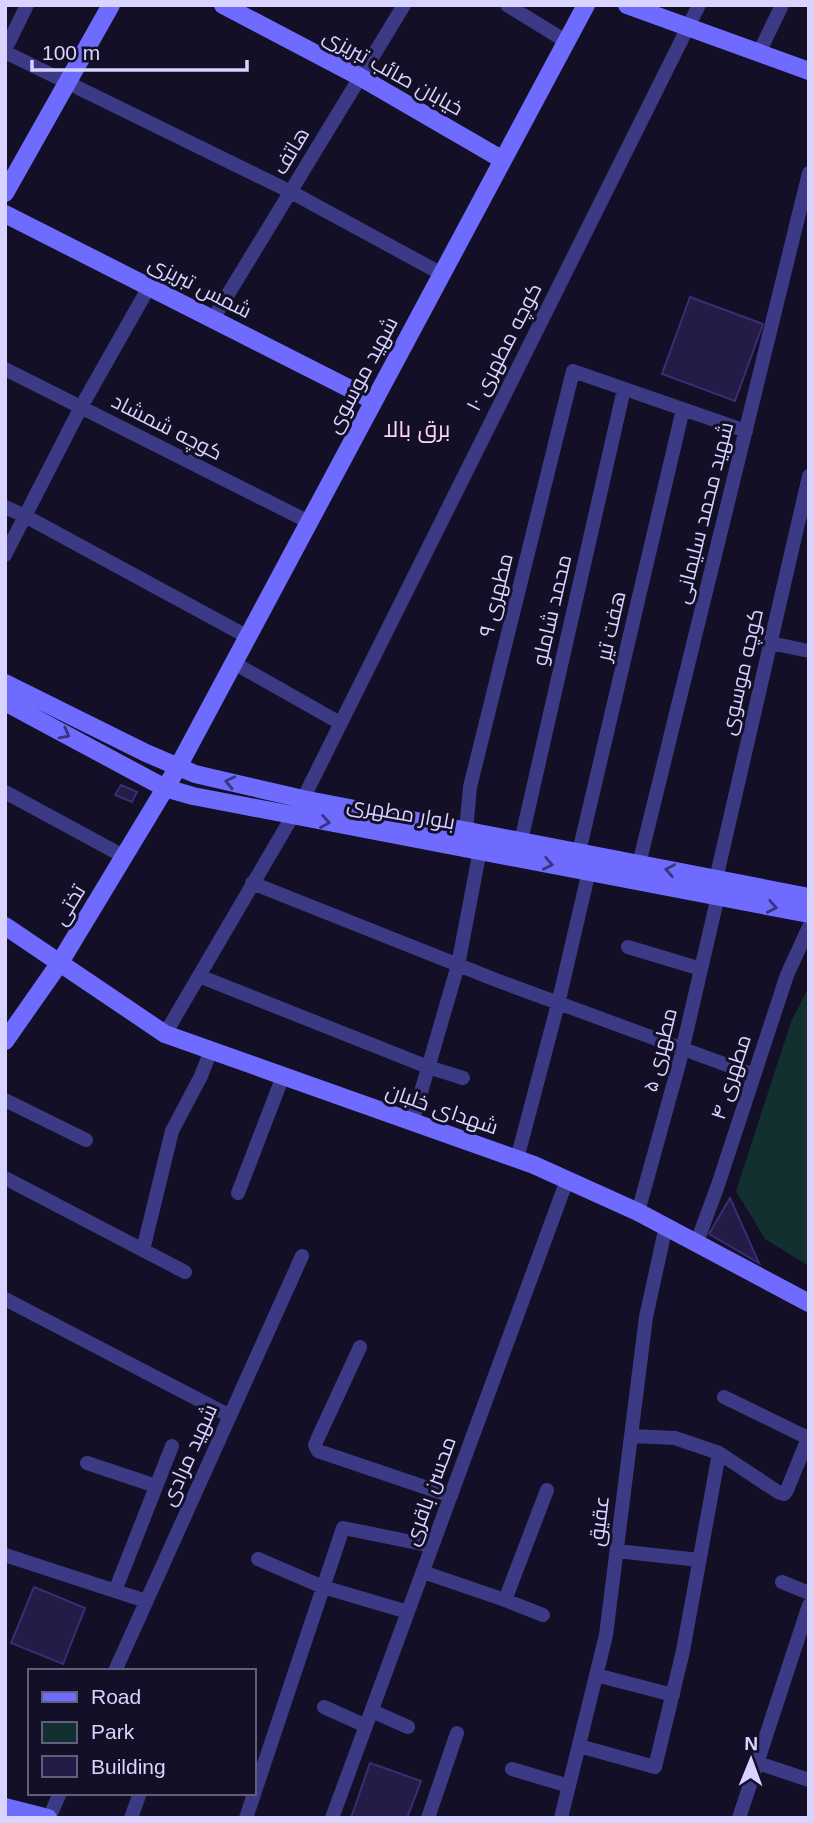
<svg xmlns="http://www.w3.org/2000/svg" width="814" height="1823" font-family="Helvetica,Cairo,sans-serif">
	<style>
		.green { fill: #12302f }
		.building { fill: #241b47; stroke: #3b2d73; stroke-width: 2 }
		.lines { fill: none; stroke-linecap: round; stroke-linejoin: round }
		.street { stroke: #3d3a85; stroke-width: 14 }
		.secondary { stroke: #6f6bff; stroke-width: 18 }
		.oneway { stroke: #38347d }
		.labels { text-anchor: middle; stroke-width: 6; stroke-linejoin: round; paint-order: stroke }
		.street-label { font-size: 21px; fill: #d9d4ff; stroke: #130f26 }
		.neighbourhood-label { font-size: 23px; fill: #ffd6f0; stroke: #130f26 }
	</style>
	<rect width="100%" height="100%" fill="#130f26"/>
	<path class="green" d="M 809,986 L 809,1266 L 765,1239 L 736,1191 L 791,1022 Z"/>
	<path class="building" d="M 690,297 L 763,324 L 735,401 L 662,374 Z
		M 121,785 L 137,792 L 132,802 L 115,795 Z
		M 730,1198 L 759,1263 L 709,1234 Z
		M 34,1587 L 85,1608 L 63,1664 L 11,1643 Z
		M 370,1763 L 421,1781 L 407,1818 L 351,1818 Z"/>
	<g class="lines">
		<path class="street" d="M 507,5 L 567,42
			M 5,50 L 27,5
			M 5,52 L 291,192 L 442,274
			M 759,53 L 782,5
			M 213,319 L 404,5
			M 5,369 L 309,522
			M 5,507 L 25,516 L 248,637
			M 5,555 L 81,407 L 149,287
			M 770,643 L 809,651
			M 234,663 L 340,723
			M 5,792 L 125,857
			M 303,799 L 699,5
			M 466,830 L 470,787 L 573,371 L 746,431
			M 521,841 L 624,389
			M 579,852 L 683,409
			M 639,864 L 809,173
			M 716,879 L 809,476
			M 252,883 L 496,980 L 754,1075
			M 628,947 L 701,969
			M 199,976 L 428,1067 L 463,1078
			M 165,1034 L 292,817
			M 5,1100 L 86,1140
			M 412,1123 L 458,965 L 480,850
			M 517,1159 L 558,1004 L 589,871
			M 5,1178 L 185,1272
			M 238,1193 L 283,1076
			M 638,1212 L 679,1064 L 718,896
			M 697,1242 L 718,1185 L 787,975 L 809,927
			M 143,1250 L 172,1131 L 201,1076 L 211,1050
			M 5,1299 L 230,1416
			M 360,1347 L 317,1440 L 315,1445 L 318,1451 L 451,1496
			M 724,1397 L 808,1438
			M 632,1436 L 675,1438 L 719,1453 L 778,1492 L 784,1494 L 787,1490 L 809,1436
			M 87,1463 L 156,1486
			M 617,1551 L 699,1560
			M 5,1555 L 146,1601
			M 258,1559 L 323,1587 L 408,1612
			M 423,1572 L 505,1600 L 547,1490
			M 782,1582 L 809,1593
			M 115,1591 L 172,1446
			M 505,1600 L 543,1615
			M 115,1671 L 302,1256
			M 596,1675 L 673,1695
			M 324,1707 L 366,1726
			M 372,1711 L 408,1727
			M 579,1746 L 655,1767 L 683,1651 L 719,1453
			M 755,1762 L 809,1780
			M 512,1769 L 569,1786
			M 49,1818 L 60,1793
			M 131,1818 L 140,1793
			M 246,1818 L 343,1528 L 432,1546
			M 332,1818 L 567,1180
			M 428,1818 L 457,1733
			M 561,1818 L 606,1635 L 646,1317 L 666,1226
			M 739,1818 L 809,1605"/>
		<path class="secondary" d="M 223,5 L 360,77 L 503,160
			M 627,5 L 809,71
			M 5,193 L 111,5
			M 5,214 L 374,401
			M 5,683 L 146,753 L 195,774 L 303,799 L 809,897
			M 5,702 L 165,788 L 193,796 L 809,914
			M 5,926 L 165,1034 L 534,1165 L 638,1212 L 809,1303
			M 5,1041 L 59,964 L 178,767 L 586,5
			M 5,1807 L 48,1818"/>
	</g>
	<defs><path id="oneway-chevron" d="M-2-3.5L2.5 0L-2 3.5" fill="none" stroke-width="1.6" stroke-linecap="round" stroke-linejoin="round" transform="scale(1.75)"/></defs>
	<g class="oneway">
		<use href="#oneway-chevron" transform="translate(65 734) rotate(28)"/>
		<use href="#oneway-chevron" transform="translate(230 782) rotate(-167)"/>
		<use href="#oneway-chevron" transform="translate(325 822) rotate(10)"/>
		<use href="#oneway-chevron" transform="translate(548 864) rotate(11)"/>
		<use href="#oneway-chevron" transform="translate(670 870) rotate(-169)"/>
		<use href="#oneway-chevron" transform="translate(772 907) rotate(11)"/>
	</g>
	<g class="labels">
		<g class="street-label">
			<text transform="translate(393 72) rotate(29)" y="7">خیابان صائب تبریزی</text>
			<text transform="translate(291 151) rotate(-59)" y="7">هاتف</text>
			<text transform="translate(200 287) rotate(27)" y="7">شمس تبریزی</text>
			<text transform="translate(504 347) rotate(-63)" y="7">کوچه مطهری ۱۰</text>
			<text transform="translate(362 375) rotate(-62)" y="7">شهید موسوی</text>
			<text transform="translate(167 427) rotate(27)" y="7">کوچه شمشاد</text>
			<text transform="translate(704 513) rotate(-76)" y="7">شهید محمد سلیمانی</text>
			<text transform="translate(496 595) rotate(-76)" y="7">مطهری ۹</text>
			<text transform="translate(552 610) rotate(-77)" y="7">محمد شاملو</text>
			<text transform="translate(611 626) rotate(-77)" y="7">هفت تیر</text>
			<text transform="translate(742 672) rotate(-77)" y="7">کوچه موسوی</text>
			<text transform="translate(401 813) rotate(10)" y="7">بلوار مطهری</text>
			<text transform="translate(69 905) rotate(-59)" y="7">تختی</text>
			<text transform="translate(660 1050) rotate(-76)" y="7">مطهری ۵</text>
			<text transform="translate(731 1077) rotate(-72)" y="7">مطهری ۴</text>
			<text transform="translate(442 1109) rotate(19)" y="7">شهدای خلبان</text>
			<text transform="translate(189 1455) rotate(-66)" y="7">شهید مرادی</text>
			<text transform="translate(430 1491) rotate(-70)" y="7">محسن باقری</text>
			<text transform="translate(599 1521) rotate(-83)" y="7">عقیق</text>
		</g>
		<g class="neighbourhood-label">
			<text x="417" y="437">برق بالا</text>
		</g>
	</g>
	<rect width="814" height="1823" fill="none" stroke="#d9d4ff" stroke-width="14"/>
	<rect x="28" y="1669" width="228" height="126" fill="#130f26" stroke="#625e7d" stroke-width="2"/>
	<rect x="42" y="1692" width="35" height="10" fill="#6f6bff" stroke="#625e7d" stroke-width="2"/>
	<text x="91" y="1704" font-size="21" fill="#d9d4ff">Road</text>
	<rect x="42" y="1722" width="35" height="21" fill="#12302f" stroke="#625e7d" stroke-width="2"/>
	<text x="91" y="1739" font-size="21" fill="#d9d4ff">Park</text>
	<rect x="42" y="1756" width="35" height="21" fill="#241b47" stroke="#625e7d" stroke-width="2"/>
	<text x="91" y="1774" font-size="21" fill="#d9d4ff">Building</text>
	<g transform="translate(751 1760) rotate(1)" stroke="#130f26" stroke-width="5" paint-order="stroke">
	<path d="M0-5L12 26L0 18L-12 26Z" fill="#d9d4ff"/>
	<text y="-10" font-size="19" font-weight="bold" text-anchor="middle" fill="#d9d4ff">N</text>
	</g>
	<path d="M32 60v10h215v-10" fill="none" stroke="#d9d4ff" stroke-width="3.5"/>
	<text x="42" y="60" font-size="21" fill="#d9d4ff" stroke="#130f26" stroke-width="5" paint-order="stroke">100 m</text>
</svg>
